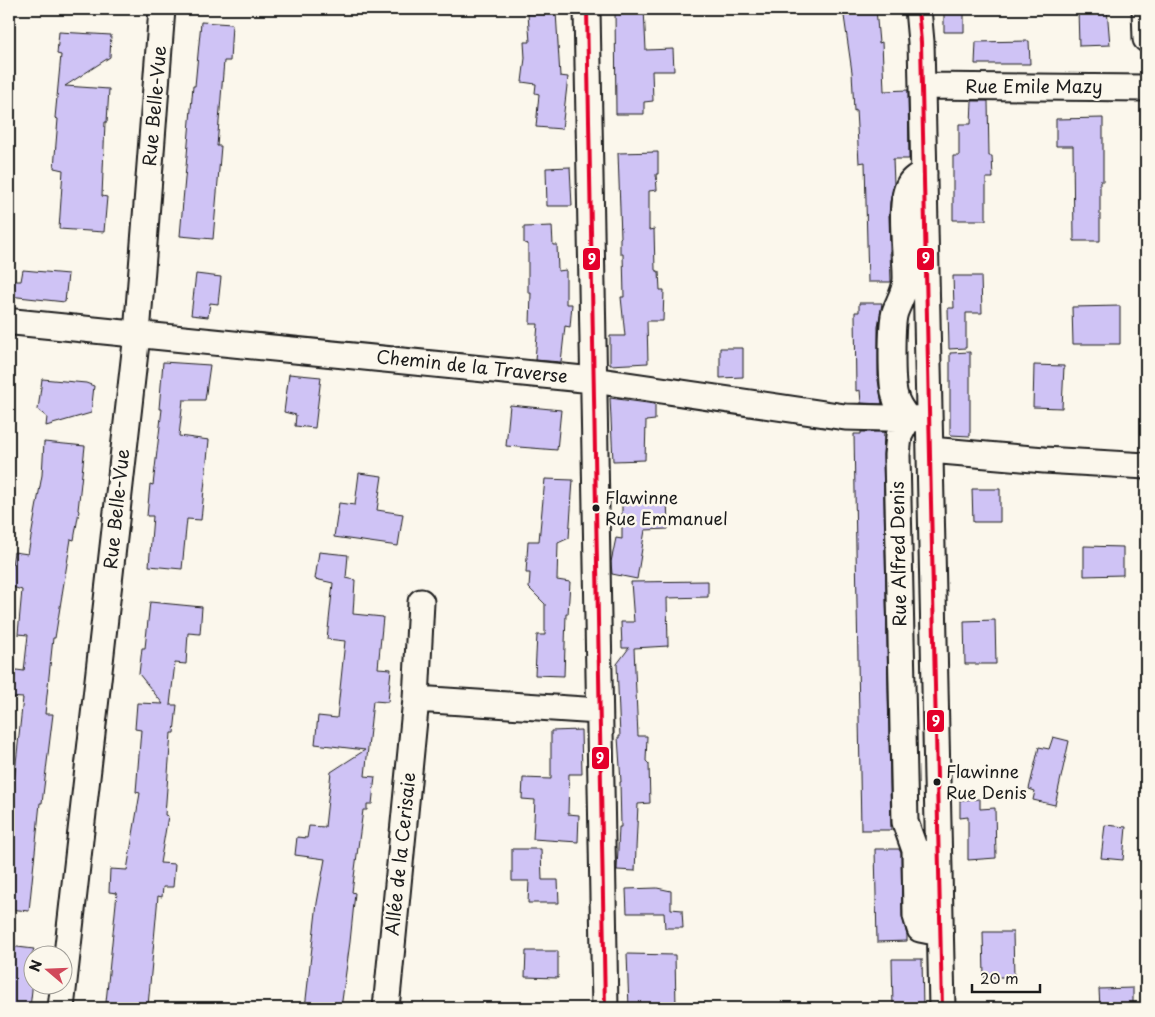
<svg xmlns="http://www.w3.org/2000/svg" width="1155" height="1017" font-family="'Playpen Sans',sans-serif">
	<style>
		.building { fill: #cfc3f5; stroke: #1c1c1c }
		.lines { fill: none; stroke-linecap: round; stroke-linejoin: round }
		.minor-casing { stroke: #1c1c1c; stroke-width: 29 }
		.minor { stroke: #fbf7ec; stroke-width: 25 }
		.bus-1-casing { stroke: #fbf7ec; stroke-width: 8 }
		.bus-1 { stroke: #e4002b; stroke-width: 4 }
		.bus-dot { fill: #1c1c1c; stroke: #fbf7ec; stroke-width: 2 }
		.labels { text-anchor: middle; stroke-width: 5; stroke-linejoin: round; paint-order: stroke }
		.bus-label { font-size: 17px; fill: #1c1c1c; stroke: #fbf7ec; text-anchor: start }
		.street-label { font-size: 18px; fill: #1c1c1c; stroke: #fbf7ec }
		.line-badge { stroke: #fbf7ec; stroke-width: 2 }
		.badge-label { font-size: 14px; text-anchor: middle; font-weight: bold; fill: #fff }
	</style>
	<rect width="100%" height="100%" fill="#fbf7ec"/>
	<filter id="ink" filterUnits="userSpaceOnUse"><feTurbulence type="fractalNoise" baseFrequency=".02" numOctaves="2"/><feDisplacementMap in="SourceGraphic" scale="10" xChannelSelector="R" yChannelSelector="G"/><feConvolveMatrix kernelMatrix="1 2 1 2 8 2 1 2 1" color-interpolation-filters="sRGB"/></filter>
	<g filter="url(#ink)">
		<path class="building" d="M 615,9 L 644,9 L 646,50 L 673,49 L 674,71 L 652,71 L 653,101 L 644,102 L 644,114 L 616,114 Z
			M 843,9 L 876,9 L 879,43 L 882,42 L 884,91 L 908,90 L 909,159 L 893,159 L 894,184 L 890,202 L 889,216 L 891,282 L 868,282 L 865,162 L 859,163 L 856,110 L 854,111 L 852,72 Z
			M 944,9 L 964,9 L 964,32 L 944,32 Z
			M 1078,9 L 1107,9 L 1110,45 L 1079,46 Z
			M 556,12 L 560,76 L 568,77 L 562,129 L 536,127 L 539,94 L 535,93 L 536,84 L 522,82 L 525,58 L 524,42 L 530,42 L 528,14 Z
			M 201,22 L 232,24 L 230,61 L 224,61 L 217,146 L 221,146 L 213,239 L 180,236 L 193,86 L 195,86 Z
			M 59,32 L 111,35 L 110,57 L 65,86 L 109,89 L 107,122 L 105,122 L 102,196 L 107,197 L 104,232 L 59,229 L 63,170 L 54,168 L 58,119 L 55,118 L 61,55 L 57,54 Z
			M 1029,41 L 1030,64 L 975,64 L 976,42 Z
			M 972,101 L 988,101 L 989,156 L 992,156 L 993,178 L 986,178 L 986,220 L 953,220 L 953,156 L 959,156 L 959,124 L 971,124 Z
			M 1103,118 L 1103,181 L 1100,181 L 1100,241 L 1074,241 L 1073,146 L 1056,146 L 1056,119 Z
			M 658,152 L 658,174 L 656,174 L 657,190 L 649,191 L 649,230 L 654,229 L 655,270 L 659,272 L 660,290 L 664,290 L 663,321 L 647,321 L 648,363 L 610,365 L 610,336 L 625,336 L 621,297 L 624,297 L 623,254 L 620,254 L 620,238 L 621,237 L 618,153 Z
			M 570,167 L 572,206 L 547,206 L 546,168 Z
			M 552,226 L 553,245 L 557,245 L 558,271 L 566,270 L 566,304 L 572,304 L 570,327 L 565,326 L 561,362 L 535,360 L 538,324 L 530,324 L 531,293 L 528,293 L 528,244 L 524,243 L 524,227 Z
			M 23,270 L 68,274 L 65,302 L 9,296 L 9,281 L 21,281 Z
			M 196,274 L 221,277 L 218,304 L 210,303 L 208,317 L 191,315 Z
			M 953,276 L 981,276 L 982,313 L 966,313 L 966,348 L 949,349 L 948,308 L 954,308 Z
			M 859,303 L 882,303 L 878,327 L 878,380 L 882,404 L 861,403 L 860,390 L 856,391 L 855,312 L 859,312 Z
			M 1120,306 L 1120,344 L 1073,344 L 1072,307 Z
			M 720,348 L 743,348 L 743,377 L 720,378 Z
			M 970,352 L 970,436 L 950,435 L 950,353 Z
			M 163,362 L 210,365 L 205,400 L 183,400 L 179,436 L 209,440 L 201,520 L 187,519 L 182,569 L 149,566 L 153,516 L 147,516 L 150,484 L 153,485 L 162,409 L 159,409 Z
			M 1034,365 L 1064,366 L 1062,408 L 1033,407 Z
			M 289,374 L 321,377 L 315,428 L 295,426 L 296,415 L 284,412 Z
			M 42,379 L 86,383 L 94,386 L 91,413 L 46,426 L 47,417 L 38,410 Z
			M 610,398 L 655,404 L 655,420 L 646,421 L 645,460 L 613,461 Z
			M 510,405 L 561,410 L 557,450 L 506,446 Z
			M 861,432 L 884,432 L 883,455 L 891,830 L 861,830 L 854,434 L 861,434 Z
			M 44,442 L 85,446 L 78,510 L 79,511 L 74,540 L 71,539 L 55,638 L 53,638 L 45,714 L 53,714 L 42,803 L 40,803 L 29,911 L 9,909 L 9,819 L 10,819 L 23,698 L 9,697 L 9,669 L 24,671 L 28,635 L 18,634 L 22,590 L 9,586 L 14,552 L 28,554 L 42,475 Z
			M 359,473 L 382,476 L 377,510 L 403,514 L 398,546 L 334,537 L 339,503 L 355,505 Z
			M 545,479 L 573,480 L 569,538 L 558,543 L 557,580 L 570,582 L 568,614 L 566,614 L 564,676 L 535,675 L 537,635 L 545,635 L 545,604 L 529,588 L 530,573 L 526,573 L 528,541 L 539,541 Z
			M 972,489 L 1000,489 L 1000,522 L 973,522 Z
			M 667,495 L 668,529 L 645,530 L 637,579 L 612,574 L 611,562 L 616,538 L 622,539 L 622,496 Z
			M 1084,546 L 1123,547 L 1123,575 L 1084,576 Z
			M 319,552 L 348,555 L 346,578 L 355,580 L 353,614 L 383,617 L 378,668 L 391,669 L 388,702 L 373,701 L 365,776 L 375,777 L 372,804 L 367,804 L 367,810 L 363,810 L 352,892 L 355,893 L 350,942 L 341,1008 L 305,1008 L 317,903 L 325,859 L 295,855 L 297,837 L 307,838 L 309,826 L 325,827 L 331,772 L 365,750 L 315,744 L 318,716 L 337,718 L 345,641 L 327,639 L 333,583 L 315,579 Z
			M 708,581 L 708,597 L 667,598 L 668,646 L 634,648 L 638,736 L 647,736 L 646,761 L 649,764 L 650,803 L 638,804 L 635,871 L 617,870 L 619,827 L 621,827 L 620,782 L 621,782 L 618,737 L 620,737 L 617,664 L 629,648 L 622,648 L 621,622 L 634,622 L 631,582 Z
			M 150,602 L 202,607 L 200,634 L 188,633 L 186,664 L 175,663 L 170,705 L 177,705 L 174,733 L 171,733 L 165,815 L 168,816 L 160,863 L 175,864 L 173,887 L 163,887 L 162,897 L 158,896 L 148,1006 L 106,1002 L 117,893 L 109,892 L 110,869 L 127,870 L 140,793 L 136,792 L 141,730 L 135,729 L 137,703 L 163,704 L 139,674 L 142,648 L 145,648 Z
			M 995,620 L 996,664 L 965,664 L 964,621 Z
			M 581,730 L 582,774 L 569,774 L 568,814 L 579,815 L 578,842 L 533,839 L 535,800 L 522,799 L 523,778 L 551,779 L 551,731 Z
			M 1053,737 L 1069,741 L 1055,805 L 1033,800 L 1035,791 L 1029,789 L 1039,747 L 1049,749 Z
			M 980,799 L 980,809 L 995,808 L 996,858 L 968,860 L 968,817 L 960,818 L 960,800 Z
			M 1105,825 L 1126,827 L 1123,860 L 1101,858 Z
			M 512,849 L 541,849 L 542,880 L 558,880 L 559,903 L 528,903 L 529,881 L 512,881 Z
			M 875,849 L 899,849 L 901,853 L 902,916 L 907,935 L 907,941 L 877,942 Z
			M 657,888 L 671,891 L 671,909 L 682,910 L 683,928 L 665,928 L 664,913 L 627,913 L 626,889 Z
			M 983,932 L 1013,932 L 1014,977 L 984,977 Z
			M 9,946 L 34,949 L 32,954 L 32,990 L 30,1008 L 9,1008 Z
			M 526,951 L 558,951 L 558,978 L 525,977 Z
			M 627,954 L 675,955 L 676,1008 L 629,1008 Z
			M 892,959 L 922,959 L 923,1008 L 893,1008 Z
			M 1133,988 L 1133,1008 L 1100,1008 L 1099,989 Z"/>
		<g class="lines">
			<g class="minor-casing">
				<path id="minor" d="M 587,9 L 605,1008
					M 918,9 L 921,42 L 942,1008
					M 1145,9 L 1146,39
					M 922,86 L 1146,88
					M 924,173 C 918,176 912,179 909,185 C 898,203 907,257 906,280 C 905,292 899,301 895,312 C 891,324 891,383 895,396 C 897,405 902,411 908,419 L 899,436 L 897,455 L 905,822 L 915,850 L 916,916 L 920,929 L 940,933
					M 14,322 L 593,380 L 845,417 L 929,419
					M 930,450 L 1044,460 L 1146,466
					M 416,699 L 599,711
					M 61,1008 L 137,334 L 162,9
					M 386,1008 L 416,699 L 421,602"/>
			</g>
			<use href="#minor" class="minor"/>
			<g class="bus-1-casing">
				<path id="bus-1" d="M 587,9 L 605,1008
					M 918,9 L 921,42 L 942,1008"/>
			</g>
			<use href="#bus-1" class="bus-1"/>
		</g>
	</g>
	<g class="bus-dot">
		<circle cx="596" cy="508" r="4.5"/>
		<circle cx="937" cy="782" r="4.5"/>
	</g>
	<g class="labels">
		<g class="bus-label">
			<text x="605" y="504">Flawinne<tspan x="605" dy="21">Rue Emmanuel</tspan></text>
			<text x="946" y="778">Flawinne<tspan x="946" dy="21">Rue Denis</tspan></text>
		</g>
		<g class="street-label">
			<text x="1034" y="93">Rue Emile Mazy</text>
			<text transform="translate(155 106) rotate(-85)" y="6">Rue Belle-Vue</text>
			<text transform="translate(472 367) rotate(6)" y="6">Chemin de la Traverse</text>
			<text transform="translate(117 509) rotate(-84)" y="6">Rue Belle-Vue</text>
			<text transform="translate(899 554) rotate(-91)" y="6">Rue Alfred Denis</text>
			<text transform="translate(401 854) rotate(-84)" y="6">Allée de la Cerisaie</text>
		</g>
	</g>
	<g class="line-badge">
		<rect x="916" y="247" width="19" height="24" rx="5" fill="#e4002b"/>
		<rect x="582" y="247" width="19" height="24" rx="5" fill="#e4002b"/>
		<rect x="926" y="709" width="19" height="24" rx="5" fill="#e4002b"/>
		<rect x="591" y="746" width="19" height="24" rx="5" fill="#e4002b"/>
	</g>
	<g class="badge-label">
		<text x="926" y="263">9</text>
		<text x="592" y="264">9</text>
		<text x="936" y="726">9</text>
		<text x="600" y="763">9</text>
	</g>
	<rect width="1155" height="1017" fill="none" stroke="#fbf7ec" stroke-width="30"/>
	<rect x="15" y="15" width="1125" height="987" fill="none" stroke="#1c1c1c" stroke-width="2" filter="url(#ink)"/>
	<g transform="translate(48 970) rotate(289)"><circle r="24" fill="#fbf7ec" stroke="#a29f99"/>
	<path d="M0-4L9 19L0 12L-9 19Z" fill="#d1495b"/>
	<text y="-8" font-size="14" font-weight="bold" text-anchor="middle" fill="#1c1c1c">N</text>
	</g>
	<path d="M972 984v8h68v-8" fill="none" stroke="#1c1c1c" stroke-width="2.5"/>
	<text x="980" y="984" font-size="15" fill="#1c1c1c" stroke="#fbf7ec" stroke-width="4" paint-order="stroke">20 m</text>
</svg>
